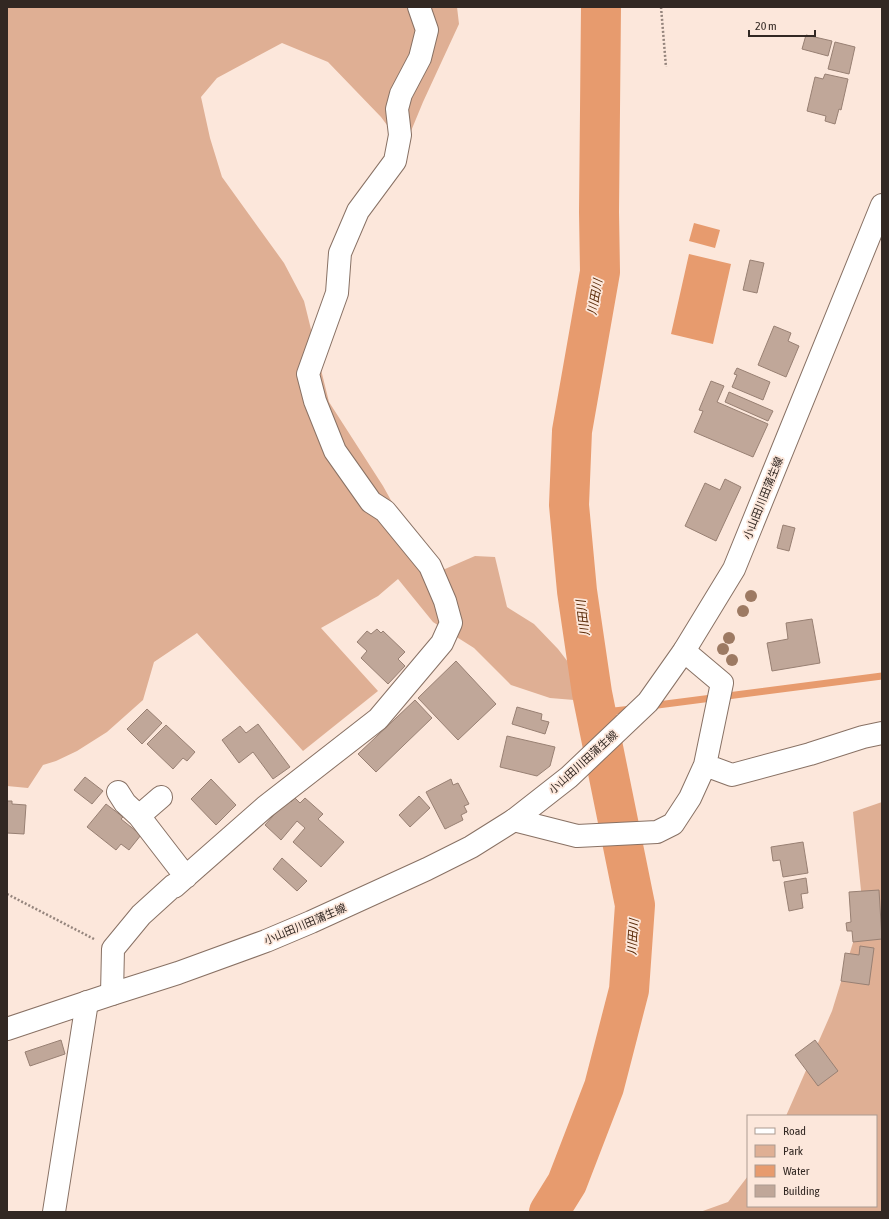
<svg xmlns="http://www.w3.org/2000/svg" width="889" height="1219" font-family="'Asap Condensed','Noto Sans JP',sans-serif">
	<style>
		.green { fill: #dfaf94 }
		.water { fill: #e79b6e }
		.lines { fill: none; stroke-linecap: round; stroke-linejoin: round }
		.stream { stroke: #e79b6e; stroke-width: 7 }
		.river { stroke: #e79b6e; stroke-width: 40 }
		.building { fill: #c0a799; stroke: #988073 }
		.minor-casing { stroke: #887164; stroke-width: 24 }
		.major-casing { stroke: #887164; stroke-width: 24 }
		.path { stroke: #95857d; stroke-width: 2.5; stroke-dasharray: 2 2; stroke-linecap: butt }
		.minor { stroke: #fff; stroke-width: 22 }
		.major { stroke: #fff; stroke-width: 22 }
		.tree { fill: #9d7a63 }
		.labels { text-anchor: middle; stroke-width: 3.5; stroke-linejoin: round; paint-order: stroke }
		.street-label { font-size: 11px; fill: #322823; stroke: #fce7db }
		.water-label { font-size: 12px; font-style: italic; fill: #592906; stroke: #fce7db }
	</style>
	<rect width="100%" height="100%" fill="#fce7db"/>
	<path class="green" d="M 7,7 L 457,7 L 459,24 L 423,102 L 404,148 L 381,117 L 328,62 L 282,43 L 217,78 L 201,97 L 210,138 L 222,177 L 284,263 L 304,301 L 329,402 L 383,486 L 422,556 L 445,569 L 475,556 L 495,557 L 507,607 L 534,624 L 558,649 L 578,675 L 574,700 L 550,698 L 511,685 L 474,648 L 433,622 L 398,579 L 378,596 L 321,628 L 378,691 L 303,751 L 197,633 L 154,662 L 143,700 L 107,732 L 77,751 L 56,761 L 43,765 L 28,788 L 7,786 Z
		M 882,802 L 882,1212 L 700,1212 L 728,1202 L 748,1176 L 748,1206 L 876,1206 L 876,1116 L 786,1116 L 832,1011 L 863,910 L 853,812 Z"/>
	<path class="water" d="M 694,223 L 720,230 L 715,248 L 689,241 Z
		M 689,254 L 731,264 L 713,344 L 671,334 Z"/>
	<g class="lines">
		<path class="stream" d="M 650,706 L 882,676
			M 596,713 L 632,709"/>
		<path class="river" d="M 549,1212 L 567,1183 L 604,1087 L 629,990 L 635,905 L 592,693 L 577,591 L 569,505 L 572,431 L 600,272 L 599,212 L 601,7"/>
	</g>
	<path class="building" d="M 806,35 L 832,41 L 828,56 L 802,49 Z
		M 835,42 L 855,47 L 849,74 L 828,69 Z
		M 825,74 L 848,79 L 841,110 L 839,109 L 835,124 L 825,121 L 826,116 L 807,111 L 815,77 L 823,79 Z
		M 750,260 L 764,263 L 757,293 L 743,290 Z
		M 774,326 L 791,333 L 788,341 L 799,346 L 786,377 L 758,365 Z
		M 737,368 L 770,382 L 763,400 L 732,387 L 737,375 L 734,374 Z
		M 711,381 L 724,386 L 717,402 L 768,424 L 753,457 L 694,432 L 703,411 L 699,410 Z
		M 729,392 L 773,411 L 768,421 L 725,402 Z
		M 725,479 L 741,487 L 716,541 L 685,526 L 705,483 L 720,490 Z
		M 783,525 L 795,528 L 789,551 L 777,548 Z
		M 812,619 L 820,663 L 772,671 L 767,643 L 788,639 L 786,623 Z
		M 377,629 L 381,633 L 383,631 L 405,652 L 398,659 L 405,666 L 388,684 L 361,658 L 367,651 L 357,642 L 367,631 L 371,634 Z
		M 456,661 L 496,704 L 458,740 L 418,698 Z
		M 415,700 L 432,718 L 376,772 L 358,754 Z
		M 517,707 L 542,714 L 541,720 L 549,722 L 545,734 L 512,724 Z
		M 147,709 L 162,723 L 142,744 L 127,729 Z
		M 258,724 L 290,767 L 273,779 L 253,752 L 239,763 L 222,740 L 240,726 L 246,733 Z
		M 166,725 L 195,752 L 187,761 L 183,758 L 173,769 L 147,744 Z
		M 507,736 L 555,747 L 550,766 L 537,776 L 500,767 Z
		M 85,777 L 103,791 L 92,804 L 74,790 Z
		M 211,779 L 236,805 L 216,825 L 191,799 Z
		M 451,779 L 453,785 L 458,783 L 469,804 L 464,806 L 467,812 L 461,815 L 463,820 L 445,829 L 426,792 Z
		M 419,796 L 430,808 L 410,827 L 399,815 Z
		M 295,798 L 300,803 L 305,798 L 323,814 L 318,819 L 344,842 L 321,867 L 293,842 L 305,828 L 297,821 L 281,840 L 265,825 L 288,799 L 291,802 Z
		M 7,801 L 12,801 L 12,804 L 26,805 L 24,834 L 7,833 Z
		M 106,804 L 123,817 L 121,819 L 141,835 L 129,850 L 121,844 L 116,850 L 87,827 Z
		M 803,842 L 808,873 L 783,877 L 780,860 L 773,861 L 771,847 Z
		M 282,858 L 307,881 L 297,891 L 273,869 Z
		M 806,878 L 808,893 L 801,894 L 803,908 L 789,911 L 784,882 Z
		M 879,890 L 882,939 L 853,942 L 852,931 L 847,931 L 846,923 L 851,922 L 849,892 Z
		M 860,946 L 874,948 L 869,985 L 841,981 L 845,953 L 859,955 Z
		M 61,1040 L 65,1054 L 30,1066 L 25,1052 Z
		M 815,1040 L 838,1071 L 818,1086 L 795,1055 Z"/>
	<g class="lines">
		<g class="minor-casing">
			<path id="minor" d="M 684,651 L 722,683 L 705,765 L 732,775 L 810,754 L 863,737 L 882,733
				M 118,792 L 125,803 L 139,816 L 186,877
				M 139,816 L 161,797
				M 514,820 L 577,836 L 657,832 L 673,824 L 690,798 L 705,765
				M 112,994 L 113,949 L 141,915 L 174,885 L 174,887 L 265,807 L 378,719 L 442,643 L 451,623 L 445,601 L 430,566 L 385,511 L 371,502 L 335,451 L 315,401 L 308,374 L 337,293 L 340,253 L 358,211 L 395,161 L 400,135 L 397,109 L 401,94 L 420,58 L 427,30 L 419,7
				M 54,1212 L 87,1002"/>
		</g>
		<g class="major-casing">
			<path id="major" d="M 7,1029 L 112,994 L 178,973 L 266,941 L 311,922 L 427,869 L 471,847 L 514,820 L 569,777 L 648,702 L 684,651 L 734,569 L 882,205"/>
		</g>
		<path class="path" d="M 661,7 L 666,67
			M 7,894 L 94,939"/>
		<use href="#minor" class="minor"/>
		<use href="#major" class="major"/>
	</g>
	<g class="tree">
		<circle cx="751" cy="596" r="6"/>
		<circle cx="743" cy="611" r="6"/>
		<circle cx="729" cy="638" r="6"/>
		<circle cx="723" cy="649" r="6"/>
		<circle cx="732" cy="660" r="6"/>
	</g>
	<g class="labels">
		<g class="street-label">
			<text transform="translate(763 498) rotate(-68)" y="4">小山田川田蒲生線</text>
			<text transform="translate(583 762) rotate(-42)" y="4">小山田川田蒲生線</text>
			<text transform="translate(305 924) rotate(-23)" y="4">小山田川田蒲生線</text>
		</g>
		<g class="water-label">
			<text transform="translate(595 297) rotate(-80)" y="4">川田川</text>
			<text transform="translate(583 618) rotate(-97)" y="4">川田川</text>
			<text transform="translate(633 937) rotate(-86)" y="4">川田川</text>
		</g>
	</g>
	<rect width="889" height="1219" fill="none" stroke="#322823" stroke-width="16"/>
	<rect x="747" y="1115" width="130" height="92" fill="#fce7db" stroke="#ab9b91"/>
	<rect x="755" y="1128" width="20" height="6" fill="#ffffff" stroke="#ab9b91"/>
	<text x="783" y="1135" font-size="12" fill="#322823">Road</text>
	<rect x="755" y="1145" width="20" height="12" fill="#dfaf94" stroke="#ab9b91"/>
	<text x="783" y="1155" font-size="12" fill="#322823">Park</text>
	<rect x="755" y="1165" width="20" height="12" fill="#e79b6e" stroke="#ab9b91"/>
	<text x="783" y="1175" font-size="12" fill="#322823">Water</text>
	<rect x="755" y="1185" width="20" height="12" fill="#c0a799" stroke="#ab9b91"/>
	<text x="783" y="1195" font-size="12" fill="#322823">Building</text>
	<path d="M749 30v6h66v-6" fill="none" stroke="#322823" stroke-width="2"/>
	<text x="755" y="30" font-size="12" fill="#322823" stroke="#fce7db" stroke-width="3" paint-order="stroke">20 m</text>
</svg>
